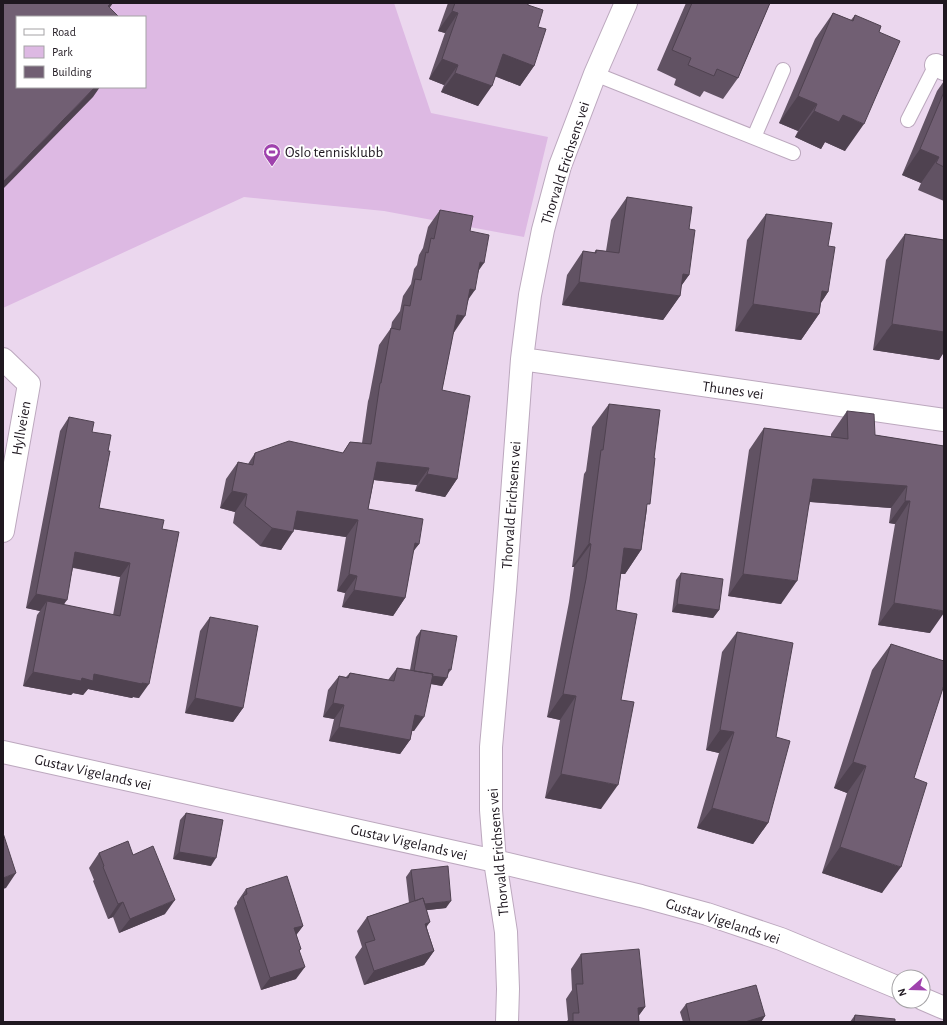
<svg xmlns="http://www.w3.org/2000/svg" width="947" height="1025" font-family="'Alegreya Sans',sans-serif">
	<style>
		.green { fill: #ddb9e3; fill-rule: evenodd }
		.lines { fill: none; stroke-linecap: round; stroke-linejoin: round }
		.lane-casing { stroke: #bca8be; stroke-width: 16 }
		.street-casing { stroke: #bca8be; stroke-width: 24 }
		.lane { stroke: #fff; stroke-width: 14 }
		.street { stroke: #fff; stroke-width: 22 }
		.wall { fill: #615263; fill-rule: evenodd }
		.shaded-wall { fill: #4f4250 }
		.building { fill: #715f73; stroke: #4f4250 }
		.labels { text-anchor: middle; stroke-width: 4; stroke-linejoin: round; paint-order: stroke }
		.poi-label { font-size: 15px; fill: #1f1820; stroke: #fff; text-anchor: start }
		.street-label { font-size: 15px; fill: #1f1820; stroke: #fff }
	</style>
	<rect width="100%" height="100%" fill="#ebd7ee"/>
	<path class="green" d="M 3,3 L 394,3 L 431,113 L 548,137 L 524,237 L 384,211 L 244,197 L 3,308 ZM 17,17 L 145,17 L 145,87 L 17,87 Z"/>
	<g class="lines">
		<g class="lane-casing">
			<path id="lane" d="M 595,74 L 793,153
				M 908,120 L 936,65
				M 754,137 L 783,70"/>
		</g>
		<g class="street-casing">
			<path id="street" d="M 936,65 L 944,69
				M 3,359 L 29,384 L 3,531
				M 522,359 L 944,420
				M 3,752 L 495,861 L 641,896 L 707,914 L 781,939 L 899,988
				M 923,999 L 944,1008
				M 507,1022 L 508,989 L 506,932 L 495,861 L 491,810 L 491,747 L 505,590 L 522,359 L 530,295 L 543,230 L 560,166 L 595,74 L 626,3"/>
		</g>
		<use href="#lane" class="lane"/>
		<use href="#street" class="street"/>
	</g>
	<path class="wall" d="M 448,3 L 528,3 L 528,5 L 538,27 L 534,66 L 520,86 L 495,76 L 478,106 L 441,92 L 444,85 L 429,79 L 445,33 L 438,31 Z
		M 686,3 L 770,3 L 738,78 L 723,99 L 704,91 L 700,97 L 674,85 L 676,79 L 657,70 Z
		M 833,13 L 851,20 L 855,15 L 879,32 L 845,151 L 825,142 L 821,149 L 795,137 L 798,131 L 779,123 L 815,39 Z
		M 944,81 L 944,201 L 918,190 L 921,183 L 902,175 L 937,91 Z
		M 627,197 L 689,229 L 689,275 L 681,286 L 680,296 L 663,320 L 562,305 L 567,275 L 583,251 L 594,253 L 596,250 L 606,251 L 611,220 Z
		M 440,210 L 470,231 L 479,270 L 468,301 L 453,334 L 442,390 L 457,479 L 445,497 L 415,491 L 417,485 L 374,480 L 368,509 L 419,544 L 413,551 L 405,598 L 393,616 L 342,607 L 345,593 L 337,591 L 346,537 L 293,529 L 281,550 L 260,546 L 233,523 L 235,512 L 220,508 L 226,479 L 238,462 L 248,464 L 255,453 L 343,453 L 350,442 L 362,443 L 368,401 L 369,398 L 379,345 L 391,328 L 392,322 L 400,311 L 403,296 L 411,284 L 414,269 L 417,265 L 419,255 L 423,248 L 428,227 Z
		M 766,214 L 828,246 L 828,292 L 821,303 L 819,314 L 801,340 L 735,331 L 747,240 Z
		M 905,234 L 944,240 L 944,352 L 939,360 L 873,350 L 886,260 Z
		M 609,404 L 647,509 L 641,550 L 625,574 L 621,574 L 616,610 L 621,700 L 601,809 L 545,798 L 560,720 L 547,717 L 569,602 L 574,567 L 572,567 L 584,474 L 586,471 L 592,427 Z
		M 847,411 L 875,435 L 944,446 L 930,633 L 878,625 L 895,524 L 889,523 L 891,508 L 810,502 L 781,604 L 728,596 L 749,450 L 764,428 L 831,437 L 831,434 Z
		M 69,417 L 92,432 L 99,508 L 162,529 L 139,698 L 133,697 L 132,698 L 88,689 L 83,695 L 73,693 L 71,695 L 23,686 L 37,615 L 40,611 L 26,608 L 60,431 ZM 73,568 L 120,577 L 113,615 L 64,605 Z
		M 681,573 L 719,610 L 713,618 L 672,612 L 676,580 Z
		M 210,617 L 243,708 L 233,722 L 185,713 L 200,631 Z
		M 421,630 L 451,670 L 448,674 L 442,686 L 431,684 L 414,731 L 412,731 L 410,740 L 400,754 L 329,741 L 334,719 L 323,717 L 328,690 L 339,676 L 346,677 L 350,673 L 388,680 L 397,668 L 410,670 L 416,637 Z
		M 737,632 L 776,737 L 768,823 L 753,844 L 697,828 L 719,753 L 706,750 L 722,652 Z
		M 891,644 L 914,778 L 882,893 L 822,873 L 847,793 L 834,788 L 872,670 Z
		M 186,813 L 211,866 L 173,859 L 180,820 Z
		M 99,853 L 133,855 L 165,914 L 119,933 L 113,917 L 108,919 L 93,881 L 94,880 L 89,868 Z
		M 411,870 L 446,908 L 427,910 L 427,928 L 434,951 L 424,965 L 364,985 L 355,957 L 362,947 L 357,931 L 367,917 L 409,903 L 406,877 Z
		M 246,889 L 303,926 L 296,935 L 300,951 L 296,979 L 261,990 L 234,908 L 237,904 L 237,902 Z
		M 581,954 L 645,1007 L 639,1015 L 639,1022 L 566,1022 L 568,1020 L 566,999 L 572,990 L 571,969 Z
		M 686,1004 L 765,1016 L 761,1022 L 683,1022 L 680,1012 Z
		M 855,1015 L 895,1022 L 850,1022 Z"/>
	<path class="shaded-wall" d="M 111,3 L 113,3 L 103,17 L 108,6 Z
		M 452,11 L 458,13 L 445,33 L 438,31 Z
		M 503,54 L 534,66 L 520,86 L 489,74 Z
		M 442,59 L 458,65 L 444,85 L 429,79 Z
		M 455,73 L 492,86 L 478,106 L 441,92 Z
		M 95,87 L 100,87 L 93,97 L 3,189 L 3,182 Z
		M 798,96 L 817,104 L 798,131 L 779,123 Z
		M 814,111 L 843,115 L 864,124 L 845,151 L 825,142 L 821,149 L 795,137 Z
		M 920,149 L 939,157 L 921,183 L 902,175 Z
		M 480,262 L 484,263 L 472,280 Z
		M 683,274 L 689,275 L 674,296 L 680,296 L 663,320 L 562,305 L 579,282 Z
		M 470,289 L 475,290 L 463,307 Z
		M 822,291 L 828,292 L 814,313 L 819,314 L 801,340 L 735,331 L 753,304 Z
		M 457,315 L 465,316 L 453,334 Z
		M 892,324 L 944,332 L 944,352 L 939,360 L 873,350 Z
		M 377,462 L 429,468 L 417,485 L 365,479 Z
		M 427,474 L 457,479 L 445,497 L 415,491 Z
		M 813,479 L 907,486 L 891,508 L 798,501 Z
		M 232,491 L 247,494 L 235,512 L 220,508 Z
		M 905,501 L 910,501 L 895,524 L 889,523 Z
		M 297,511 L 358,520 L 346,537 L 285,528 Z
		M 272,528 L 293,532 L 281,550 L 260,546 Z
		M 415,543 L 419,544 L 406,561 Z
		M 589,543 L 591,544 L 574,567 L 572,567 Z
		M 624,548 L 641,550 L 625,574 L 607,572 Z
		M 75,552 L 130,563 L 120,577 L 66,566 Z
		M 349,574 L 357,576 L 345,593 L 337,591 Z
		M 743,574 L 797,581 L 781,604 L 728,596 Z
		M 354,590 L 405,598 L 393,616 L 342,607 Z
		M 36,594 L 67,600 L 57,614 L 47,601 L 40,611 L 26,608 Z
		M 894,603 L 944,611 L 944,613 L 930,633 L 878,625 Z
		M 677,604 L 719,610 L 713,618 L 672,612 Z
		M 33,672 L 82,678 L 94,674 L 149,684 L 139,698 L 133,697 L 132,698 L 88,689 L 83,695 L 73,693 L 71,695 L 23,686 Z
		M 414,673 L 447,678 L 442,686 L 409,680 Z
		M 563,694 L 576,696 L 560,720 L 547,717 Z
		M 195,698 L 243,708 L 233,722 L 185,713 Z
		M 333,703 L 344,705 L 334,719 L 323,717 Z
		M 415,715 L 424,717 L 414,731 L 404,729 Z
		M 339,727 L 410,740 L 400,754 L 329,741 Z
		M 720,730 L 734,732 L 719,753 L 706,750 Z
		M 853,762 L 866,766 L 847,793 L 834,788 Z
		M 561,774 L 618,785 L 601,809 L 545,798 Z
		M 712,808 L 768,823 L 753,844 L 697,828 Z
		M 840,847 L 901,867 L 882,893 L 822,873 Z
		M 179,852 L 216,858 L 211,866 L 173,859 Z
		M 16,873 L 6,888 L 3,889 L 3,878 Z
		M 175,900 L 165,914 L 119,933 L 130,919 Z
		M 451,901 L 446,908 L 410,912 L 415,905 Z
		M 123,902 L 113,917 L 108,919 L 118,904 Z
		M 430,922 L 420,936 L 425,924 Z
		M 303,926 L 294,938 L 294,928 Z
		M 434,951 L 424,965 L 364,985 L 374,971 Z
		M 305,967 L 296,979 L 261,990 L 270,978 Z
		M 645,1007 L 635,1021 L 638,1008 Z
		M 765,1016 L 761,1022 L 745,1022 Z"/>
	<path class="building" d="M 3,3 L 111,3 L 108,6 L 119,17 L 17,17 L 17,87 L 95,87 L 3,182 Z
		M 455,3 L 528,3 L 528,5 L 543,10 L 538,27 L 546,29 L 534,66 L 503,54 L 492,86 L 455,73 L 458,65 L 442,59 L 458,13 L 452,11 Z
		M 692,3 L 770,3 L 738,78 L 717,69 L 714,76 L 688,65 L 691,58 L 672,50 Z
		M 833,13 L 853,21 L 855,15 L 881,26 L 879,32 L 900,41 L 864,124 L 843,115 L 839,122 L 814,111 L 817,104 L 798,96 Z
		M 944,92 L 944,167 L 936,163 L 939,157 L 920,149 Z
		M 627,197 L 692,207 L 689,229 L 695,230 L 689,275 L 683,274 L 680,296 L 579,282 L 583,251 L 596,253 L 596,250 L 619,253 Z
		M 440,210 L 473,216 L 470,231 L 489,235 L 484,263 L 480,262 L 475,290 L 470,289 L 465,316 L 457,315 L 442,390 L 470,396 L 457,479 L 427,474 L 429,468 L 377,462 L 368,509 L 423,519 L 419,544 L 415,543 L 405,598 L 354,590 L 357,576 L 349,574 L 358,520 L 297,511 L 293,532 L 272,528 L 245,506 L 247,494 L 232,491 L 238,462 L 253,465 L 255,453 L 289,441 L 343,453 L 350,442 L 371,444 L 380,383 L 381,383 L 391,328 L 400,330 L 404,305 L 410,306 L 415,279 L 421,280 L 426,252 L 428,253 L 431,238 L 434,239 Z
		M 766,214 L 832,223 L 828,246 L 835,247 L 828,292 L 822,291 L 819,314 L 753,304 Z
		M 905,234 L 944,240 L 944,332 L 892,324 Z
		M 609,404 L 660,410 L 654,458 L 655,458 L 650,504 L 647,504 L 641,550 L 624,548 L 616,610 L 637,614 L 621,700 L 634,702 L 618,785 L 561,774 L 576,696 L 563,694 L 586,579 L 591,544 L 589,543 L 601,450 L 603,450 Z
		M 847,411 L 874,414 L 875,435 L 944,446 L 944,611 L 894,603 L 910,501 L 905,501 L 907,486 L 813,479 L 797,581 L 743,574 L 764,428 L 848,439 Z
		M 69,417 L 94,422 L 92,432 L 111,435 L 108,451 L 110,451 L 99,508 L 164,520 L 162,529 L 179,532 L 149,684 L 142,683 L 142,684 L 94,674 L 93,681 L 82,678 L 81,681 L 33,672 L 47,601 L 120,616 L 130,563 L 75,552 L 67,600 L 36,594 Z
		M 681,573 L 723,579 L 719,610 L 677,604 Z
		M 210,617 L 258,626 L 243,708 L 195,698 Z
		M 421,630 L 457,636 L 451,670 L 449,669 L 447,678 L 432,676 L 433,674 L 414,671 Z
		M 737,632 L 793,643 L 776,737 L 790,741 L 768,823 L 712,808 L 734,732 L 720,730 Z
		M 891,644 L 944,661 L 944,685 L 914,778 L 927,783 L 901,867 L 840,847 L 866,766 L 853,762 Z
		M 397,668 L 433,674 L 424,717 L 415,715 L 410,740 L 339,727 L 344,705 L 333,703 L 339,676 L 348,678 L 350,673 L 394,681 Z
		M 186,813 L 223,820 L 216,858 L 179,852 Z
		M 3,833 L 16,873 L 3,878 Z
		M 128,841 L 133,855 L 153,846 L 175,900 L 130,919 L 123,902 L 118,904 L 103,867 L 104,866 L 99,853 Z
		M 448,866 L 451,901 L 425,904 L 423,898 L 415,901 L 411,870 Z
		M 287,876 L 303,926 L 294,928 L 301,949 L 299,950 L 305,967 L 270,978 L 243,896 L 247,894 L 246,889 Z
		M 423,898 L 430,922 L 425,924 L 434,951 L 374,971 L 365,943 L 375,940 L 367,917 Z
		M 639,949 L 645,1007 L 638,1008 L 639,1022 L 573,1022 L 573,1013 L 579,1013 L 576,984 L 583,984 L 581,954 Z
		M 756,985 L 765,1016 L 745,1022 L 690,1022 L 686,1004 Z
		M 855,1015 L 895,1019 L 895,1022 L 854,1022 Z"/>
	<defs>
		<g id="stadium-pin" transform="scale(0.9)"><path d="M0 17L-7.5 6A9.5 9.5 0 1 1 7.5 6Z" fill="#9f42ad" stroke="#fff"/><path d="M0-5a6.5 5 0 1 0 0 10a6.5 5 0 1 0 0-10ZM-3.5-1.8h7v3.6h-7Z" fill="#fff"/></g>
	</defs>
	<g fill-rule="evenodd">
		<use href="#stadium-pin" x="272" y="152"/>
	</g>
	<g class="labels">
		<g class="poi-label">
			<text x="285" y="157">Oslo tennisklubb</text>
		</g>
		<g class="street-label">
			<text transform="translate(565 163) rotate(-72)" y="5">Thorvald Erichsens vei</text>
			<text transform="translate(733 390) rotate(8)" y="5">Thunes vei</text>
			<text transform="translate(21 428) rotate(-80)" y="5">Hyllveien</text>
			<text transform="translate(511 505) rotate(-86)" y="5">Thorvald Erichsens vei</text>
			<text transform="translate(93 772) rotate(13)" y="5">Gustav Vigelands vei</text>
			<text transform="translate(409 842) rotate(13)" y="5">Gustav Vigelands vei</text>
			<text transform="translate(498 852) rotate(-95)" y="5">Thorvald Erichsens vei</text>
			<text transform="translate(723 921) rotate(18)" y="5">Gustav Vigelands vei</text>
		</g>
	</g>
	<rect width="947" height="1025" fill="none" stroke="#1f1820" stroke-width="8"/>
	<rect x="16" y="16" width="130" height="72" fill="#ffffff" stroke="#a5a3a6"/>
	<rect x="24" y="29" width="20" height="6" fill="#ffffff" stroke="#a5a3a6"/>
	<text x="52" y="36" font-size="12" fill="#1f1820">Road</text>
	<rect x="24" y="46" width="20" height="12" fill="#ddb9e3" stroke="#a5a3a6"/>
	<text x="52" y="56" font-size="12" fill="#1f1820">Park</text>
	<rect x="24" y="66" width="20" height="12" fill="#715f73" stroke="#a5a3a6"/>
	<text x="52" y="76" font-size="12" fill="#1f1820">Building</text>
	<g transform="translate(911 989) rotate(250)"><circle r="19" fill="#ffffff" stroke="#a5a3a6"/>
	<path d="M0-3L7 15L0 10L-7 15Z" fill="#9f42ad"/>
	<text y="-6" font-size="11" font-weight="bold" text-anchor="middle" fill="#1f1820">N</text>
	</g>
</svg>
